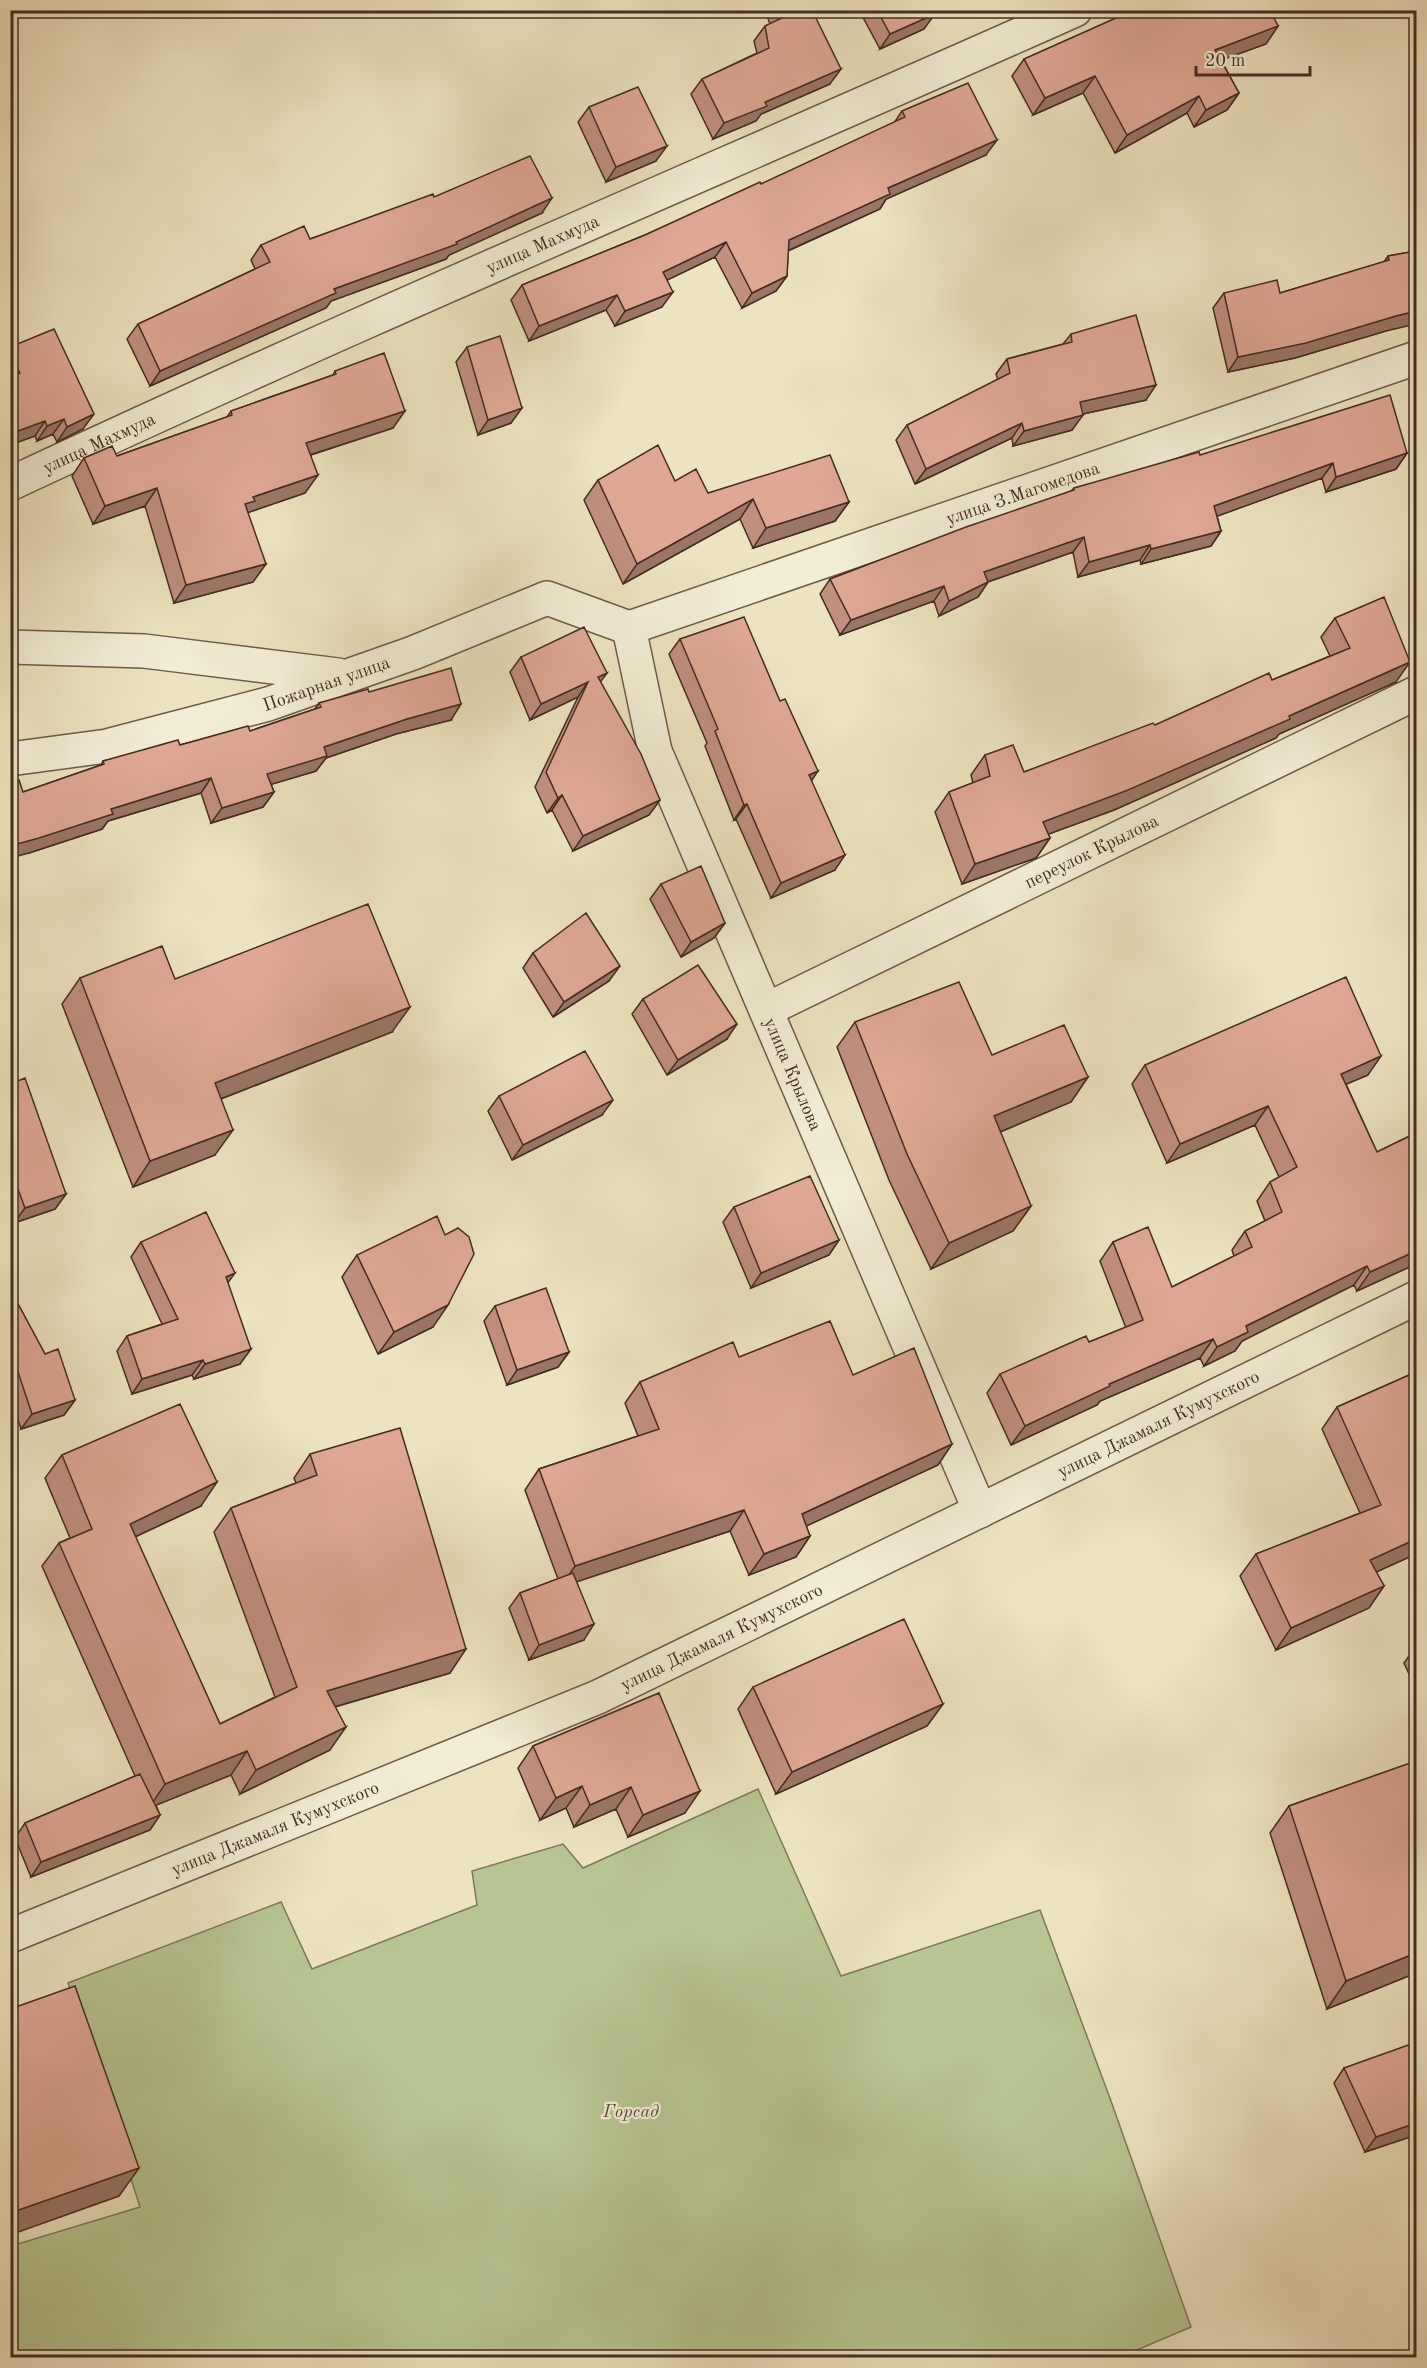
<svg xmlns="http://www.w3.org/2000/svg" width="1427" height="2368" font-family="'Old Standard TT',serif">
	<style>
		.green { fill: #b8c492; stroke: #7e785a; stroke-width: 1.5 }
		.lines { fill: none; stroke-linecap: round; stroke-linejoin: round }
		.minor-casing { stroke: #6e5a49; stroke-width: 36 }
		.minor { stroke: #f3edd5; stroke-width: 33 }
		.wall { fill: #bf907e; stroke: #442c22; stroke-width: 1.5 }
		.shaded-wall { fill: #9b7667; stroke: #442c22; stroke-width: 1.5 }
		.building { fill: #dea893; stroke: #442c22; stroke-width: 1.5 }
		.labels { text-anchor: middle; stroke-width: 4.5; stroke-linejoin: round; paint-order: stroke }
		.street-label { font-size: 18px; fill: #442c22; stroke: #f3edd5 }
		.park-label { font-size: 18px; font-style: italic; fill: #5b4a38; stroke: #f3edd5 }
	</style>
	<rect width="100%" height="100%" fill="#ede3bf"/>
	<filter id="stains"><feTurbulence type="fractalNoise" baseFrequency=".00333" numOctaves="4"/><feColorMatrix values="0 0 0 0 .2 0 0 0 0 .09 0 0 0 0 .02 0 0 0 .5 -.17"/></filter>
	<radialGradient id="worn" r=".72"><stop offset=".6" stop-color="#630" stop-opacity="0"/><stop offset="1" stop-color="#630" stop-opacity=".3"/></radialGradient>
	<path class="green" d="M 758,1789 L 841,1976 L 1040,1910 L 1111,2101 L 1191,2327 L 1118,2358 L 11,2358 L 11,2246 L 140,2207 L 68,1983 L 281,1902 L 312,1969 L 477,1905 L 472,1871 L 563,1844 L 583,1868 Z"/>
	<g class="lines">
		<g class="minor-casing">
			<g id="minor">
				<path id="s1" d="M 10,484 C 362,319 720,168 1075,10"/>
				<path id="s2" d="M 629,628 L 655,751 L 980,1511"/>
				<path id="s3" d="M 629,628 L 1416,358"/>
				<path d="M 10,647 L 144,651 L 338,675"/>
				<path id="s4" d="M 10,759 L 107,746 L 268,704 L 413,653 L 547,598 L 629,628"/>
				<path id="s5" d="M 766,1010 L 1416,693"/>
				<path id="s6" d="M 10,1936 L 598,1697 L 1416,1298"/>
			</g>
		</g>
		<use href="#minor" class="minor"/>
	</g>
	<path class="wall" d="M 765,10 L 812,10 L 830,84 L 761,114 L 756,121 L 713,139 L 691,94 L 702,79 L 757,53 L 754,41 L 765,26 L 770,24 Z
		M 859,10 L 933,10 L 924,29 L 880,49 Z
		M 1134,10 L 1287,10 L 1273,17 L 1278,26 L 1266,44 L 1221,60 L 1239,93 L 1227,110 L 1194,127 L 1187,113 L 1115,153 L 1083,93 L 1033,115 L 1012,76 L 1024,59 Z
		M 589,107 L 656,161 L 606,182 L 578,122 Z
		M 902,111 L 986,155 L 886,199 L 880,209 L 788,251 L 787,276 L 776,291 L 742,308 L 715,257 L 667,280 L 662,307 L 615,326 L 606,310 L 529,341 L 511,300 L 522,285 L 645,235 L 761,184 L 894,123 Z
		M 434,197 L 542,213 L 449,255 L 446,259 L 331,301 L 326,308 L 150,386 L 127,339 L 138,324 L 255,269 L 251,260 L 261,245 L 310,239 Z
		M 1416,251 L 1386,331 L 1295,358 L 1228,372 L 1213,308 L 1224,293 L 1280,293 L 1384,262 L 1388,256 Z
		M 1071,334 L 1146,400 L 1083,414 L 1072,430 L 1013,446 L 1012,438 L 915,484 L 896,440 L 907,425 L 998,380 L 996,374 L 1007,359 L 1063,344 Z
		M 10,347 L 83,429 L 57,442 L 53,434 L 37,441 L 35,436 L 10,445 Z
		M 467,347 L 511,423 L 478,435 L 456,362 Z
		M 335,371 L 393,428 L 311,455 L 305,493 L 248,512 L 253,582 L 174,603 L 145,506 L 93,524 L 72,476 L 84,458 L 117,456 L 227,417 L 231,411 L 333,375 Z
		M 1407,453 L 1396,469 L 1326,492 L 1322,478 L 1217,516 L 1221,531 L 1211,546 L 1141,564 L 1140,560 L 1078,577 L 1073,552 L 988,582 L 978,597 L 939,616 L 934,601 L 840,635 L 820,594 L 830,579 L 1071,491 L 1074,488 L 1200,455 Z
		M 598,480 L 675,481 L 708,493 L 849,502 L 835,521 L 753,548 L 740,519 L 623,584 L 584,500 Z
		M 1335,618 L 1396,682 L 1279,734 L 1276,738 L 1114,810 L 1048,834 L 1050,838 L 1036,858 L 962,884 L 935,812 L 949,792 L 973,783 L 971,775 L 985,755 L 1024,772 L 1155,725 L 1272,680 L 1330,656 L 1321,637 Z
		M 680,639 L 811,781 L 835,870 L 771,898 L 736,819 L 734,820 L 705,746 L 707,743 L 669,654 Z
		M 521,657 L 600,682 L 660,800 L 649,815 L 573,851 L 552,810 L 547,813 L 535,787 L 578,697 L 530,720 L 510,672 Z
		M 369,692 L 451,720 L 396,734 L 326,758 L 316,771 L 271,784 L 274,792 L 263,807 L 211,823 L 201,793 L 108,821 L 102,829 L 29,853 L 23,792 L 101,765 L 103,761 L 180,745 L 250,731 L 315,709 L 319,703 Z
		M 661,884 L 725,923 L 714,938 L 681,957 L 650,899 Z
		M 533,953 L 609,981 L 553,1017 L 523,968 Z
		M 80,978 L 392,1032 L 221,1099 L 215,1155 L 133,1187 L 62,1004 Z
		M 643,999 L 727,1039 L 667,1075 L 632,1014 Z
		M 855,1022 L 992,1055 L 1088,1077 L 1071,1102 L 1000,1132 L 1031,1206 L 1013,1231 L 931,1269 L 889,1180 L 837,1047 Z
		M 1145,1065 L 1368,1075 L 1346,1084 L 1377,1152 L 1416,1133 L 1416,1264 L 1357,1291 L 1354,1285 L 1242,1341 L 1235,1351 L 1204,1366 L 1200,1358 L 1100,1401 L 1097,1405 L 1011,1445 L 987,1393 L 1000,1374 L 1089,1342 L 1126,1328 L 1100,1261 L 1113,1242 L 1172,1287 L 1234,1256 L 1232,1250 L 1245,1231 L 1265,1221 L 1257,1201 L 1270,1182 L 1279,1177 L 1255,1125 L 1167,1163 L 1132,1084 Z
		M 10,1084 L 66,1194 L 55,1209 L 14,1223 L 10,1214 Z
		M 499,1096 L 602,1115 L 512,1160 L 488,1111 Z
		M 734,1207 L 839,1240 L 829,1255 L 751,1288 L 723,1222 Z
		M 141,1242 L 228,1282 L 240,1364 L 194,1379 L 192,1375 L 132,1394 L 117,1351 L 127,1336 L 162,1324 L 131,1257 Z
		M 357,1255 L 433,1327 L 378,1354 L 342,1277 Z
		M 10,1289 L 45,1354 L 75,1400 L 64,1415 L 21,1429 L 10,1395 Z
		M 495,1306 L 569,1352 L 558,1367 L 507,1385 L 484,1321 Z
		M 739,1357 L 853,1375 L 952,1444 L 938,1465 L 806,1526 L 810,1536 L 796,1557 L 749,1575 L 730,1531 L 577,1581 L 584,1640 L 529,1660 L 509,1608 L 520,1593 L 558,1579 L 525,1490 L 539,1469 L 638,1436 L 625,1403 L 640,1382 Z
		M 1416,1372 L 1416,1554 L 1376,1572 L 1384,1586 L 1369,1608 L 1276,1650 L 1240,1576 L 1256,1554 L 1360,1513 L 1322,1429 L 1337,1407 Z
		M 310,1454 L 450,1673 L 335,1707 L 330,1750 L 240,1794 L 231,1775 L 156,1805 L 160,1815 L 150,1830 L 31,1877 L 15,1838 L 25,1823 L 135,1776 L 42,1566 L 59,1543 L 70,1538 L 45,1478 L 62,1455 L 201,1506 L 135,1537 L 220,1724 L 275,1697 L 214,1532 L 231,1508 L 296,1483 L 294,1478 Z
		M 1416,1646 L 1416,1689 L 1404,1663 Z
		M 753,1687 L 943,1704 L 927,1726 L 776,1794 L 738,1709 Z
		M 659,1693 L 685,1813 L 628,1837 L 616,1809 L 574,1827 L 566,1808 L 540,1820 L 518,1768 L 533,1746 Z
		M 1416,1761 L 1416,1973 L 1327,2009 L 1270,1833 L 1289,1806 Z
		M 1344,2068 L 1416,2135 L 1365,2152 L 1334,2083 Z"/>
	<path class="shaded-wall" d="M 1267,10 L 1287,10 L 1256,25 Z
		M 935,14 L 924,29 L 880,49 L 890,34 Z
		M 1278,26 L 1266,44 L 1202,67 L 1215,50 Z
		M 841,69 L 830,84 L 761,114 L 756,121 L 713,139 L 724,123 L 765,102 Z
		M 1095,76 L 1083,93 L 1033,115 L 1045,98 Z
		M 1239,93 L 1227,110 L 1194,127 L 1206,110 Z
		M 1199,96 L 1187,113 L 1115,153 L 1127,135 Z
		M 997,140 L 986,155 L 886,199 L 880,209 L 778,255 L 789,240 L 888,188 Z
		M 667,146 L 656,161 L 606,182 L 616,167 Z
		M 552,198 L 542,213 L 449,255 L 446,259 L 331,301 L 326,308 L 150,386 L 160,371 L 334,289 L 456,242 Z
		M 726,242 L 715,257 L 653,287 L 663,272 Z
		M 787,276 L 776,291 L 742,308 L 752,293 Z
		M 673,292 L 662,307 L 615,326 L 625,311 Z
		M 617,295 L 606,310 L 529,341 L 539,326 Z
		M 1416,311 L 1416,324 L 1386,331 L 1295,358 L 1228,372 L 1238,357 L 1396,316 Z
		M 1156,385 L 1146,400 L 1069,417 L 1080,402 Z
		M 522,408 L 511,423 L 478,435 L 488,420 Z
		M 405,411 L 393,428 L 294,460 L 306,443 Z
		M 94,414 L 83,429 L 57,442 L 67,427 Z
		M 1083,415 L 1072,430 L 1013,446 L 1024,431 Z
		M 64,419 L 53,434 L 37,441 L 47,426 Z
		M 45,421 L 35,436 L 10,445 L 10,434 Z
		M 1022,423 L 1012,438 L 915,484 L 926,469 Z
		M 1407,453 L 1396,469 L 1326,492 L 1336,477 Z
		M 1333,463 L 1322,478 L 1204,521 L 1214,506 Z
		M 318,475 L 305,493 L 247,513 L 245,504 L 253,497 Z
		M 157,488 L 145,506 L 93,524 L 105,506 Z
		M 753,499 L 740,519 L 623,584 L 637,564 Z
		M 849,502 L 835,521 L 753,548 L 766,528 Z
		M 1221,531 L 1211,546 L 1141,564 L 1151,549 Z
		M 1084,537 L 1073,552 L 973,587 L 984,572 Z
		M 1150,545 L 1140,560 L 1078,577 L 1089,562 Z
		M 266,564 L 253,582 L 174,603 L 186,585 Z
		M 988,582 L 978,597 L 939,616 L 949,601 Z
		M 944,586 L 934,601 L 840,635 L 851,620 Z
		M 1410,662 L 1396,682 L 1279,734 L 1276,738 L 1114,810 L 1030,841 L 1043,822 L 1289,716 Z
		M 607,673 L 596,688 L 598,677 Z
		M 588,682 L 578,697 L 530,720 L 541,704 Z
		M 461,704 L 451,720 L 396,734 L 326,758 L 316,771 L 256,789 L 267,774 L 324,747 L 407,719 Z
		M 818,771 L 808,786 L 809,775 Z
		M 211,778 L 201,793 L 108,821 L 102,829 L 29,853 L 10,858 L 10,846 L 111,809 Z
		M 274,792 L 263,807 L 211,823 L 222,808 Z
		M 562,795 L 552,810 L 547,813 L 558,798 Z
		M 660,800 L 649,815 L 573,851 L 583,836 Z
		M 747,804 L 736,819 L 734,820 L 744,805 Z
		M 1050,838 L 1036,858 L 962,884 L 975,864 Z
		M 845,855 L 835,870 L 771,898 L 781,883 Z
		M 725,923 L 714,938 L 681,957 L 691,942 Z
		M 620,966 L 609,981 L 553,1017 L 564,1002 Z
		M 410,1007 L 392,1032 L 197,1108 L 215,1083 Z
		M 737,1024 L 727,1039 L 667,1075 L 678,1060 Z
		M 1381,1056 L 1368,1075 L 1328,1092 L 1341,1074 Z
		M 1088,1077 L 1071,1102 L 976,1142 L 994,1116 Z
		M 613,1100 L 602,1115 L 512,1160 L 523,1145 Z
		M 1268,1106 L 1255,1125 L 1167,1163 L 1180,1144 Z
		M 233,1130 L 215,1155 L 133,1187 L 150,1161 Z
		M 66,1194 L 55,1209 L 14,1223 L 25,1208 Z
		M 1031,1206 L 1013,1231 L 931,1269 L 949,1243 Z
		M 839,1240 L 829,1255 L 751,1288 L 761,1273 Z
		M 1416,1251 L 1416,1264 L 1357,1291 L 1370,1272 Z
		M 1367,1266 L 1354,1285 L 1242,1341 L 1235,1351 L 1204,1366 L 1217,1347 L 1246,1326 Z
		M 235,1273 L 224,1288 L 226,1277 Z
		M 448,1305 L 433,1327 L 378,1354 L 394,1332 Z
		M 1213,1339 L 1200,1358 L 1100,1401 L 1097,1405 L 1011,1445 L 1025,1426 L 1109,1384 Z
		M 251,1349 L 240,1364 L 194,1379 L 205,1364 Z
		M 569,1352 L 558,1367 L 507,1385 L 517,1370 Z
		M 203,1360 L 192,1375 L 132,1394 L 142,1379 Z
		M 75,1400 L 64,1415 L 21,1429 L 32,1414 Z
		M 952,1444 L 938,1465 L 787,1535 L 802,1514 Z
		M 217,1482 L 201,1506 L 113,1547 L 130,1524 Z
		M 744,1510 L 730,1531 L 561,1587 L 575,1566 Z
		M 810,1536 L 796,1557 L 749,1575 L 764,1554 Z
		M 1416,1539 L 1416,1554 L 1354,1582 L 1370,1560 Z
		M 1384,1586 L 1369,1608 L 1276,1650 L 1291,1628 Z
		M 594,1624 L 584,1640 L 529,1660 L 539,1645 Z
		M 466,1649 L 450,1673 L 310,1714 L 327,1691 Z
		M 943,1704 L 927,1726 L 776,1794 L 792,1772 Z
		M 346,1727 L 330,1750 L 240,1794 L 256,1770 Z
		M 247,1751 L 231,1775 L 149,1808 L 165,1784 Z
		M 582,1786 L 566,1808 L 540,1820 L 556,1798 Z
		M 631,1787 L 616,1809 L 574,1827 L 590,1805 Z
		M 700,1791 L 685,1813 L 628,1837 L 643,1815 Z
		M 160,1815 L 150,1830 L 31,1877 L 41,1862 Z
		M 1416,1953 L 1416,1973 L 1327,2009 L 1346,1981 Z
		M 1416,2123 L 1416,2135 L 1365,2152 L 1376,2137 Z
		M 139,2168 L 119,2196 L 10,2235 L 10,2213 Z"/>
	<path class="building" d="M 781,10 L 812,10 L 841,69 L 765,102 L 767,106 L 724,123 L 702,79 L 769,48 L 765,26 L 784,17 Z
		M 877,10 L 933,10 L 935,14 L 890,34 Z
		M 1134,10 L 1270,10 L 1278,26 L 1215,50 L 1239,93 L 1206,110 L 1199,96 L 1127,135 L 1095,76 L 1045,98 L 1024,59 Z
		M 968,83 L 997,140 L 888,188 L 890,194 L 789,240 L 787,276 L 752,293 L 726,242 L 663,272 L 673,292 L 625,311 L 617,295 L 539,326 L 522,285 L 645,235 L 760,182 L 761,184 L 905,117 L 902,111 Z
		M 638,87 L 667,146 L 616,167 L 589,107 Z
		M 530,156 L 552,198 L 456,242 L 457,244 L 334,289 L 336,293 L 160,371 L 138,324 L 270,262 L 261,245 L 304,226 L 310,239 L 433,194 L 434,197 Z
		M 1416,251 L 1416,311 L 1396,316 L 1306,343 L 1238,357 L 1224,293 L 1277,280 L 1280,293 L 1389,260 L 1388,256 Z
		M 1136,315 L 1156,385 L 1080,402 L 1083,415 L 1024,431 L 1022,423 L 926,469 L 907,425 L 1010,373 L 1007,359 L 1072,342 L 1071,334 Z
		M 54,329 L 94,414 L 67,427 L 64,419 L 47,426 L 45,421 L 10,434 L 10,376 L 20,373 L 10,355 L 10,347 Z
		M 500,336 L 522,408 L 488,420 L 467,347 Z
		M 384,353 L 405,411 L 306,443 L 318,475 L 253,497 L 255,501 L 245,504 L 266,564 L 186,585 L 157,488 L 105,506 L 84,458 L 112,446 L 117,456 L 232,415 L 231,411 L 336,374 L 335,371 Z
		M 1390,395 L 1407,453 L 1336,477 L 1333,463 L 1214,506 L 1221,531 L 1151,549 L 1150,545 L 1089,562 L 1084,537 L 984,572 L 988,582 L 949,601 L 944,586 L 851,620 L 830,579 L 966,527 L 1074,490 L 1074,488 L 1199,452 L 1200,455 Z
		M 658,445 L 675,481 L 696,469 L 708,493 L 830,455 L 849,502 L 766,528 L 753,499 L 637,564 L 598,480 Z
		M 1384,597 L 1410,662 L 1289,716 L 1290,719 L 1128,790 L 1043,822 L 1050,838 L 975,864 L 949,792 L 990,776 L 985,755 L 1013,745 L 1024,772 L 1153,723 L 1155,725 L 1269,673 L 1272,680 L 1350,648 L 1335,618 Z
		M 744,617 L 780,701 L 785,699 L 818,771 L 809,775 L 845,855 L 781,883 L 747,804 L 744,805 L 715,731 L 718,729 L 680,639 Z
		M 584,627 L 607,673 L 598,677 L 641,754 L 660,800 L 583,836 L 562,795 L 558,798 L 546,772 L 588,682 L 541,704 L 521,657 Z
		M 451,668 L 461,704 L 407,719 L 324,747 L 327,756 L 267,774 L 274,792 L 222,808 L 211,778 L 111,809 L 113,814 L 39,838 L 10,846 L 10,783 L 19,780 L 23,792 L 104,764 L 103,761 L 178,740 L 180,745 L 248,726 L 250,731 L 321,707 L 319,703 L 368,689 L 369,692 Z
		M 701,866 L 725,923 L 691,942 L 661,884 Z
		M 368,904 L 410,1007 L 215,1083 L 233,1130 L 150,1161 L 80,978 L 162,946 L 175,979 Z
		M 586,913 L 620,966 L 564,1002 L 533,953 Z
		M 698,965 L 737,1024 L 678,1060 L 643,999 Z
		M 1346,977 L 1381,1056 L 1341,1074 L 1377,1152 L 1416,1133 L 1416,1251 L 1370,1272 L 1367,1266 L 1246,1326 L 1248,1332 L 1217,1347 L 1213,1339 L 1109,1384 L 1110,1386 L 1025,1426 L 1000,1374 L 1086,1336 L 1089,1342 L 1143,1320 L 1113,1242 L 1148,1227 L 1172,1287 L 1252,1247 L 1245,1231 L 1282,1212 L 1270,1182 L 1297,1167 L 1268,1106 L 1180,1144 L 1145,1065 Z
		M 959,982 L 992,1055 L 1064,1025 L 1088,1077 L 994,1116 L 1031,1206 L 949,1243 L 907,1154 L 855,1022 Z
		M 585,1051 L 613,1100 L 523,1145 L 499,1096 Z
		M 25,1078 L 66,1194 L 25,1208 L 10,1168 L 10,1084 Z
		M 810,1176 L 839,1240 L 761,1273 L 734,1207 Z
		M 206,1212 L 235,1273 L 226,1277 L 251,1349 L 205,1364 L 203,1360 L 142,1379 L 127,1336 L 178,1319 L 141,1242 Z
		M 437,1216 L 445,1235 L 458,1228 L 469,1237 L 474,1254 L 448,1305 L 394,1332 L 357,1255 Z
		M 546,1288 L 569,1352 L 517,1370 L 495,1306 Z
		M 10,1289 L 45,1354 L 58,1349 L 75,1400 L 32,1414 L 10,1348 Z
		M 830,1321 L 853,1375 L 914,1348 L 952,1444 L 802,1514 L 810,1536 L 764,1554 L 744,1510 L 575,1566 L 539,1469 L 659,1429 L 640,1382 L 733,1342 L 739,1357 Z
		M 1416,1372 L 1416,1539 L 1370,1560 L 1384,1586 L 1291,1628 L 1256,1554 L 1381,1505 L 1337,1407 Z
		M 180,1404 L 217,1482 L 130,1524 L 220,1724 L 297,1687 L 231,1508 L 317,1475 L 310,1454 L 400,1428 L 466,1649 L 327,1691 L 346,1727 L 256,1770 L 247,1751 L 165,1784 L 59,1543 L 92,1529 L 62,1455 Z
		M 573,1573 L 594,1624 L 539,1645 L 520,1593 Z
		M 904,1619 L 943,1704 L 792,1772 L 753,1687 Z
		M 659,1693 L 700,1791 L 643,1815 L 631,1787 L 590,1805 L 582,1786 L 556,1798 L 533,1746 Z
		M 1416,1761 L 1416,1953 L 1346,1981 L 1289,1806 Z
		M 140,1774 L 160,1815 L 41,1862 L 25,1823 Z
		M 75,1986 L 139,2168 L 10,2213 L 10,2009 Z
		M 1414,2043 L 1416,2048 L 1416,2123 L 1376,2137 L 1344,2068 Z"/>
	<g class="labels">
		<g class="street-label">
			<text dy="6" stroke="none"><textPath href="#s1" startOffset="584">улица Махмуда</textPath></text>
			<text dy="6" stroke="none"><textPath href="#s1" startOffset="98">улица Махмуда</textPath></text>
			<text dy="6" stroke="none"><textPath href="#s3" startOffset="416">улица З.Магомедова</textPath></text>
			<text dy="6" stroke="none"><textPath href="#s4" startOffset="326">Пожарная улица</textPath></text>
			<text dy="6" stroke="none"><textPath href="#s5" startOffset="362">переулок Крылова</textPath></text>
			<text dy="6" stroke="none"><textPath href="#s2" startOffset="477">улица Крылова</textPath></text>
			<text dy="6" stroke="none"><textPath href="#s6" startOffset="1258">улица Джамаля Кумухского</textPath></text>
			<text dy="6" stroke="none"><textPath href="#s6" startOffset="772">улица Джамаля Кумухского</textPath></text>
			<text dy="6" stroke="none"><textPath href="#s6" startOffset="286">улица Джамаля Кумухского</textPath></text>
		</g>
		<g class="park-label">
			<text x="631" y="2117">Горсад</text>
		</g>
	</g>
	<rect width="1427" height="2368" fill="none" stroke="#ede3bf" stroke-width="36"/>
	<rect x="12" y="12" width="1403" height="2344" fill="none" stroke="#442c22" stroke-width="3"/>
	<rect x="18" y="18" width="1391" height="2332" fill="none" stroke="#442c22" stroke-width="1.5"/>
	<path d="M1196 66v9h114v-9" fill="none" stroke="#442c22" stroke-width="3"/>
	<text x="1205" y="66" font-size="18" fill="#442c22" stroke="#f3edd5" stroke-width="4.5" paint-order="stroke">20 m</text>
	<rect width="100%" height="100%" filter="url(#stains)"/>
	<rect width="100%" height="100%" fill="url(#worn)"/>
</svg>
